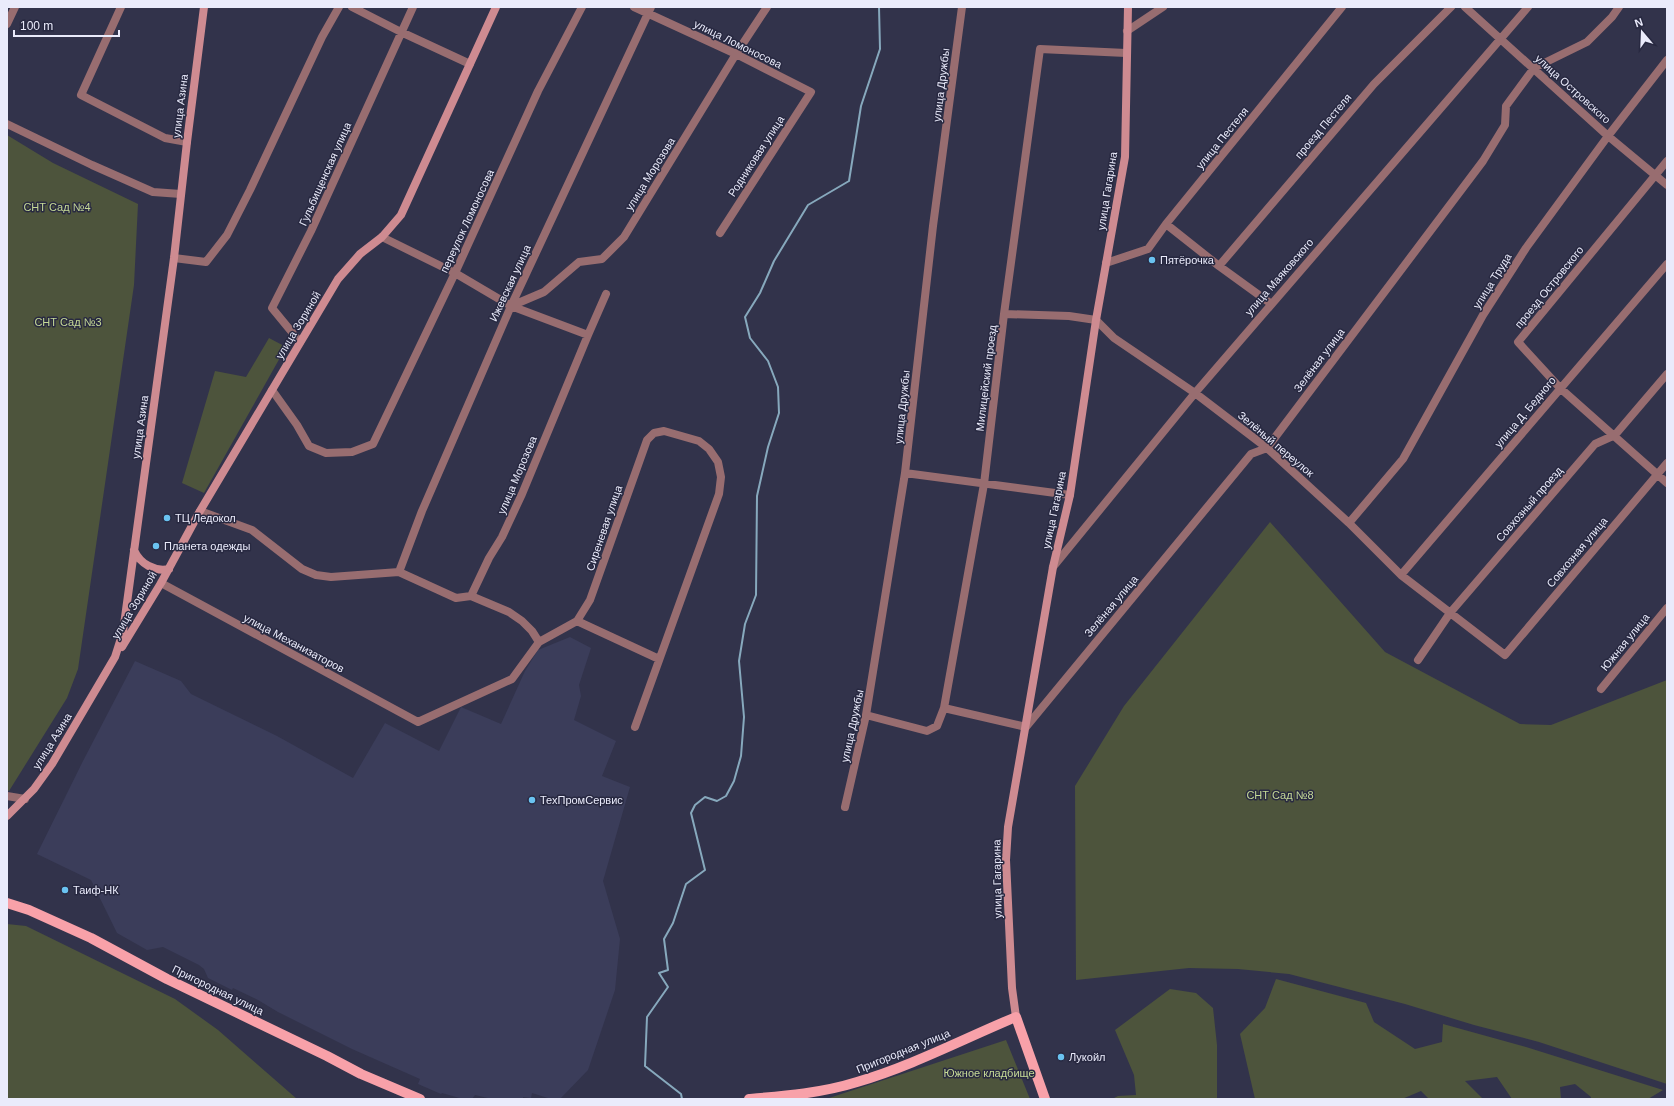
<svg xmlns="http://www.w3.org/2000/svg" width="1674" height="1106" font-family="Arial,sans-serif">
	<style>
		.built { fill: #3b3d5a }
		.green { fill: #4d543c }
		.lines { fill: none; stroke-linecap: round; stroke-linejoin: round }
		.stream { stroke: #87a9bd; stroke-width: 2 }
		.street { stroke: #986d70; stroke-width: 8 }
		.secondary { stroke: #ce8b91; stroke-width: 8 }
		.primary { stroke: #f8a1a9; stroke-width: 10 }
		.poi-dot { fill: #6ac3f1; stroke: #282941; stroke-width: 1.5 }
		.labels { text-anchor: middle; stroke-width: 3; stroke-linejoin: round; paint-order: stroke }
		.street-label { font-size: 11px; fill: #eaebfb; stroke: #282941 }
		.park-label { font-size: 11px; fill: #c6da96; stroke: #282941 }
		.poi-label { font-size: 11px; fill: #eaebfb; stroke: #282941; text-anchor: start }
	</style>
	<rect width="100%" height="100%" fill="#32334b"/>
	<path class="built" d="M 570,637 L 591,648 L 579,685 L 581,696 L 574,720 L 616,741 L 602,776 L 630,787 L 603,881 L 620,939 L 615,990 L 588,1070 L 560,1099 L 551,1099 L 532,1093 L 531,1098 L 523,1097 L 523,1099 L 492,1099 L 475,1095 L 472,1099 L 463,1099 L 442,1093 L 441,1094 L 418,1084 L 420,1079 L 352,1049 L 278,1012 L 258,1000 L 233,988 L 232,990 L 208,978 L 204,969 L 199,965 L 163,947 L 147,950 L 117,933 L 91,880 L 37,854 L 83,761 L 135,661 L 181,681 L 191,694 L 277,736 L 353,778 L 385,723 L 439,751 L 461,707 L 501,724 L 525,671 L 538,650 Z"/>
	<path class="green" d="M 7,135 L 53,163 L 138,204 L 134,285 L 78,669 L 67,698 L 9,791 L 7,790 Z
		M 269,338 L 286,347 L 204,493 L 182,483 L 215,371 L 246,377 Z
		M 1270,522 L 1385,652 L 1520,724 L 1551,725 L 1667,680 L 1667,1084 L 1539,1042 L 1474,1025 L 1405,1004 L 1289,974 L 1238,969 L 1189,968 L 1076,980 L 1075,786 L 1124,706 Z
		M 7,924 L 26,926 L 175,999 L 218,1030 L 297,1099 L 7,1099 Z
		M 1276,979 L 1366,1003 L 1374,1022 L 1415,1049 L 1442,1042 L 1443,1024 L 1526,1047 L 1663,1090 L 1648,1099 L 1591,1099 L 1591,1097 L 1575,1084 L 1560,1087 L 1561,1099 L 1512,1099 L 1497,1077 L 1465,1081 L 1483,1099 L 1429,1099 L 1421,1091 L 1402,1099 L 1255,1099 L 1240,1034 L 1265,1008 Z
		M 1170,989 L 1196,993 L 1213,1008 L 1217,1045 L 1217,1099 L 1112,1099 L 1118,1096 L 1136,1095 L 1134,1075 L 1115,1030 Z
		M 1006,1040 L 1030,1099 L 826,1099 Z"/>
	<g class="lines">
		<path class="stream" d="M 682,1099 L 681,1094 L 645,1066 L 647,1017 L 668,987 L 659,973 L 668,970 L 664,939 L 673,923 L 686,884 L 705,870 L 691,813 L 695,805 L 705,797 L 717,801 L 726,796 L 734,781 L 741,756 L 744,717 L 739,661 L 745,624 L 756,595 L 757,496 L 768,447 L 779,413 L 778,387 L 768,361 L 750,338 L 745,317 L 760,293 L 774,261 L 808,205 L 849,181 L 861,106 L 880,49 L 879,7"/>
		<path class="street" d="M 121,7 L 81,95 L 165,138 L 187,142
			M 352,7 L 401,32 L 470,64
			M 634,7 L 736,54 L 811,92 L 720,233
			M 1465,7 L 1608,136 L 1667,185
			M 7,24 L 15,7
			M 1127,31 L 1163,7
			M 7,124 L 92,165 L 153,192 L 181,194
			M 1667,161 L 1518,342 L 1560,388 L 1667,483
			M 1166,224 L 1219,266 L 1270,303
			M 382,237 L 455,273 L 511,306 L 588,335
			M 174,258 L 206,262 L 227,235 L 250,190 L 322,37 L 339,7
			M 1106,263 L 1148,249 L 1166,224 L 1342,7
			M 1219,266 L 1374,84 L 1451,7
			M 511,306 L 544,292 L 579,262 L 602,259 L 624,237 L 736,54 L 767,7
			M 1004,314 L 1069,316 L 1096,320 L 1114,338 L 1195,393 L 1267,448 L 1349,523 L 1401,575 L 1505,655 L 1667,463
			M 300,342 L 272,308 L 311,231 L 413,7
			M 272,390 L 297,425 L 309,446 L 326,453 L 352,452 L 373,444 L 455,273 L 538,91 L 582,7
			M 905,473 L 1070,495
			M 200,511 L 252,530 L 302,569 L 316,575 L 331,577 L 399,572 L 456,598 L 471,596 L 509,612 L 522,621 L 532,631 L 539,642
			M 1349,523 L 1403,459 L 1483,315 L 1526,248 L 1608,136 L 1667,60
			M 1053,567 L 1195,393 L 1528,7
			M 399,572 L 422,511 L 511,306 L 651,7
			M 1401,575 L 1667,264
			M 161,583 L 418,722 L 512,679 L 539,642 L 577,621 L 590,600 L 647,440 L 654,433 L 664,431 L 699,441 L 709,449 L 718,462 L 721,477 L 719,494 L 635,727
			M 471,596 L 489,558 L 502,537 L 522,494 L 588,335 L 606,294
			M 577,621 L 659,659
			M 1418,660 L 1450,613 L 1595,444 L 1615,435 L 1667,374
			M 1601,689 L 1667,608
			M 944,708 L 984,484 L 1004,314 L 1040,49 L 1126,53
			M 866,715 L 927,731 L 937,726 L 944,708 L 1026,727 L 1251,454 L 1267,448 L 1483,161 L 1505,125 L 1506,106 L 1534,68 L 1587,42 L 1612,17 L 1619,7
			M 7,796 L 25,799
			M 845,807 L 866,715 L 905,473 L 933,226 L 962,7"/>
		<path class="secondary" d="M 134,550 C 140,564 155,572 169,569
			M 122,647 L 161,583 L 200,511 L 338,279 L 360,254 L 382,237 L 401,215 L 496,7
			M 7,816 L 34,789 L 52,764 L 115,657 L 123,632 L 174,258 L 187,142 L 204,7
			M 1016,1017 L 1012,988 L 1006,860 L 1008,827 L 1053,567 L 1070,495 L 1096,320 L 1125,157 L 1128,7"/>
		<path class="primary" d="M 7,903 L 29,910 L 91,938 L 167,979 L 327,1056 L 361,1074 L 420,1099
			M 749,1099 C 785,1096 822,1093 857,1082 C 912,1066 963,1039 1016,1017 L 1045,1099"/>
	</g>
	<g class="poi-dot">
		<circle cx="1152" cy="260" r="4"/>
		<circle cx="167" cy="518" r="4"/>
		<circle cx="156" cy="546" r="4"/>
		<circle cx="532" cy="800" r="4"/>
		<circle cx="65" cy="890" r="4"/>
		<circle cx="1061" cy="1057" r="4"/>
	</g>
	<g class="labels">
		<g class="street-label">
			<text transform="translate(738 44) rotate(26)" y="4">улица Ломоносова</text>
			<text transform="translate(941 85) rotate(-83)" y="4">улица Дружбы</text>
			<text transform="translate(1573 89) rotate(42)" y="4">улица Островского</text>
			<text transform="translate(180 106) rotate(-83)" y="4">улица Азина</text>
			<text transform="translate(1323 126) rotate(-50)" y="4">проезд Пестеля</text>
			<text transform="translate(1222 138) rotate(-51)" y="4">улица Пестеля</text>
			<text transform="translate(756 156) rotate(-57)" y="4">Родниковая улица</text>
			<text transform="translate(325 174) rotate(-66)" y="4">Гульбищенская улица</text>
			<text transform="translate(650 174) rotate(-58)" y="4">улица Морозова</text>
			<text transform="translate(1107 191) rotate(-81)" y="4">улица Гагарина</text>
			<text transform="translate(467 221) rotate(-65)" y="4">переулок Ломоносова</text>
			<text transform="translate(1279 277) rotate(-49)" y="4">улица Маяковского</text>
			<text transform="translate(1492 281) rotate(-58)" y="4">улица Труда</text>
			<text transform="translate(510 283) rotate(-65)" y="4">Ижевская улица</text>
			<text transform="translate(1549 287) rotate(-51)" y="4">проезд Островского</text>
			<text transform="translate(298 325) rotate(-59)" y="4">улица Зориной</text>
			<text transform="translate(1319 360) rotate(-53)" y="4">Зелёная улица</text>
			<text transform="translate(986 378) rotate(-83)" y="4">Милицейский проезд</text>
			<text transform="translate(902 407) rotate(-84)" y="4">улица Дружбы</text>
			<text transform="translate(1525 412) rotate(-50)" y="4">улица Д. Бедного</text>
			<text transform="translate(140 427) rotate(-82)" y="4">улица Азина</text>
			<text transform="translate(1276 444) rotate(40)" y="4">Зелёный переулок</text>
			<text transform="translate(517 475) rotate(-67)" y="4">улица Морозова</text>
			<text transform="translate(1529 504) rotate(-49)" y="4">Совхозный проезд</text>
			<text transform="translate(1054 510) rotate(-78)" y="4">улица Гагарина</text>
			<text transform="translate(604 528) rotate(-71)" y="4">Сиреневая улица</text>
			<text transform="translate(1577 552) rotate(-50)" y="4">Совхозная улица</text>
			<text transform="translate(134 605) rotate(-59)" y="4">улица Зориной</text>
			<text transform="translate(1111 606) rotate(-50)" y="4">Зелёная улица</text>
			<text transform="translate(1625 642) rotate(-51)" y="4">Южная улица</text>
			<text transform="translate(294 643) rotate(28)" y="4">улица Механизаторов</text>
			<text transform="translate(852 726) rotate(-78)" y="4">улица Дружбы</text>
			<text transform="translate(52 741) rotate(-58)" y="4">улица Азина</text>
			<text transform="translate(997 879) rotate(-91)" y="4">улица Гагарина</text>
			<text transform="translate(218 990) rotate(26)" y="4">Пригородная улица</text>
			<text transform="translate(903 1051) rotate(-22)" y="4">Пригородная улица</text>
		</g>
		<g class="park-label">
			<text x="57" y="211">СНТ Сад №4</text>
			<text x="68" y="326">СНТ Сад №3</text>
			<text x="1280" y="799">СНТ Сад №8</text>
			<text x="989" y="1077">Южное кладбище</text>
		</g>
		<g class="poi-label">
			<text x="1160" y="264">Пятёрочка</text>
			<text x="175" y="522">ТЦ Ледокол</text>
			<text x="164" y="550">Планета одежды</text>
			<text x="540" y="804">ТехПромСервис</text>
			<text x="73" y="894">Таиф-НК</text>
			<text x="1069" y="1061">Лукойл</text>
		</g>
	</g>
	<rect width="1674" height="1106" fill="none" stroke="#eaebfb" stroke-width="16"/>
	<g transform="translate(1642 32) rotate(341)" stroke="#282941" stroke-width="3" paint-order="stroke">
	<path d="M0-3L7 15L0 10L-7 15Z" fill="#eaebfb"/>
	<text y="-6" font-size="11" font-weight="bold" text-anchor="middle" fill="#eaebfb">N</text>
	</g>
	<path d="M14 30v6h105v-6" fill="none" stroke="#eaebfb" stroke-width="2"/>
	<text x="20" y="30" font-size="12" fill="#eaebfb" stroke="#282941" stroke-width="3" paint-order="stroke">100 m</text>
</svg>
